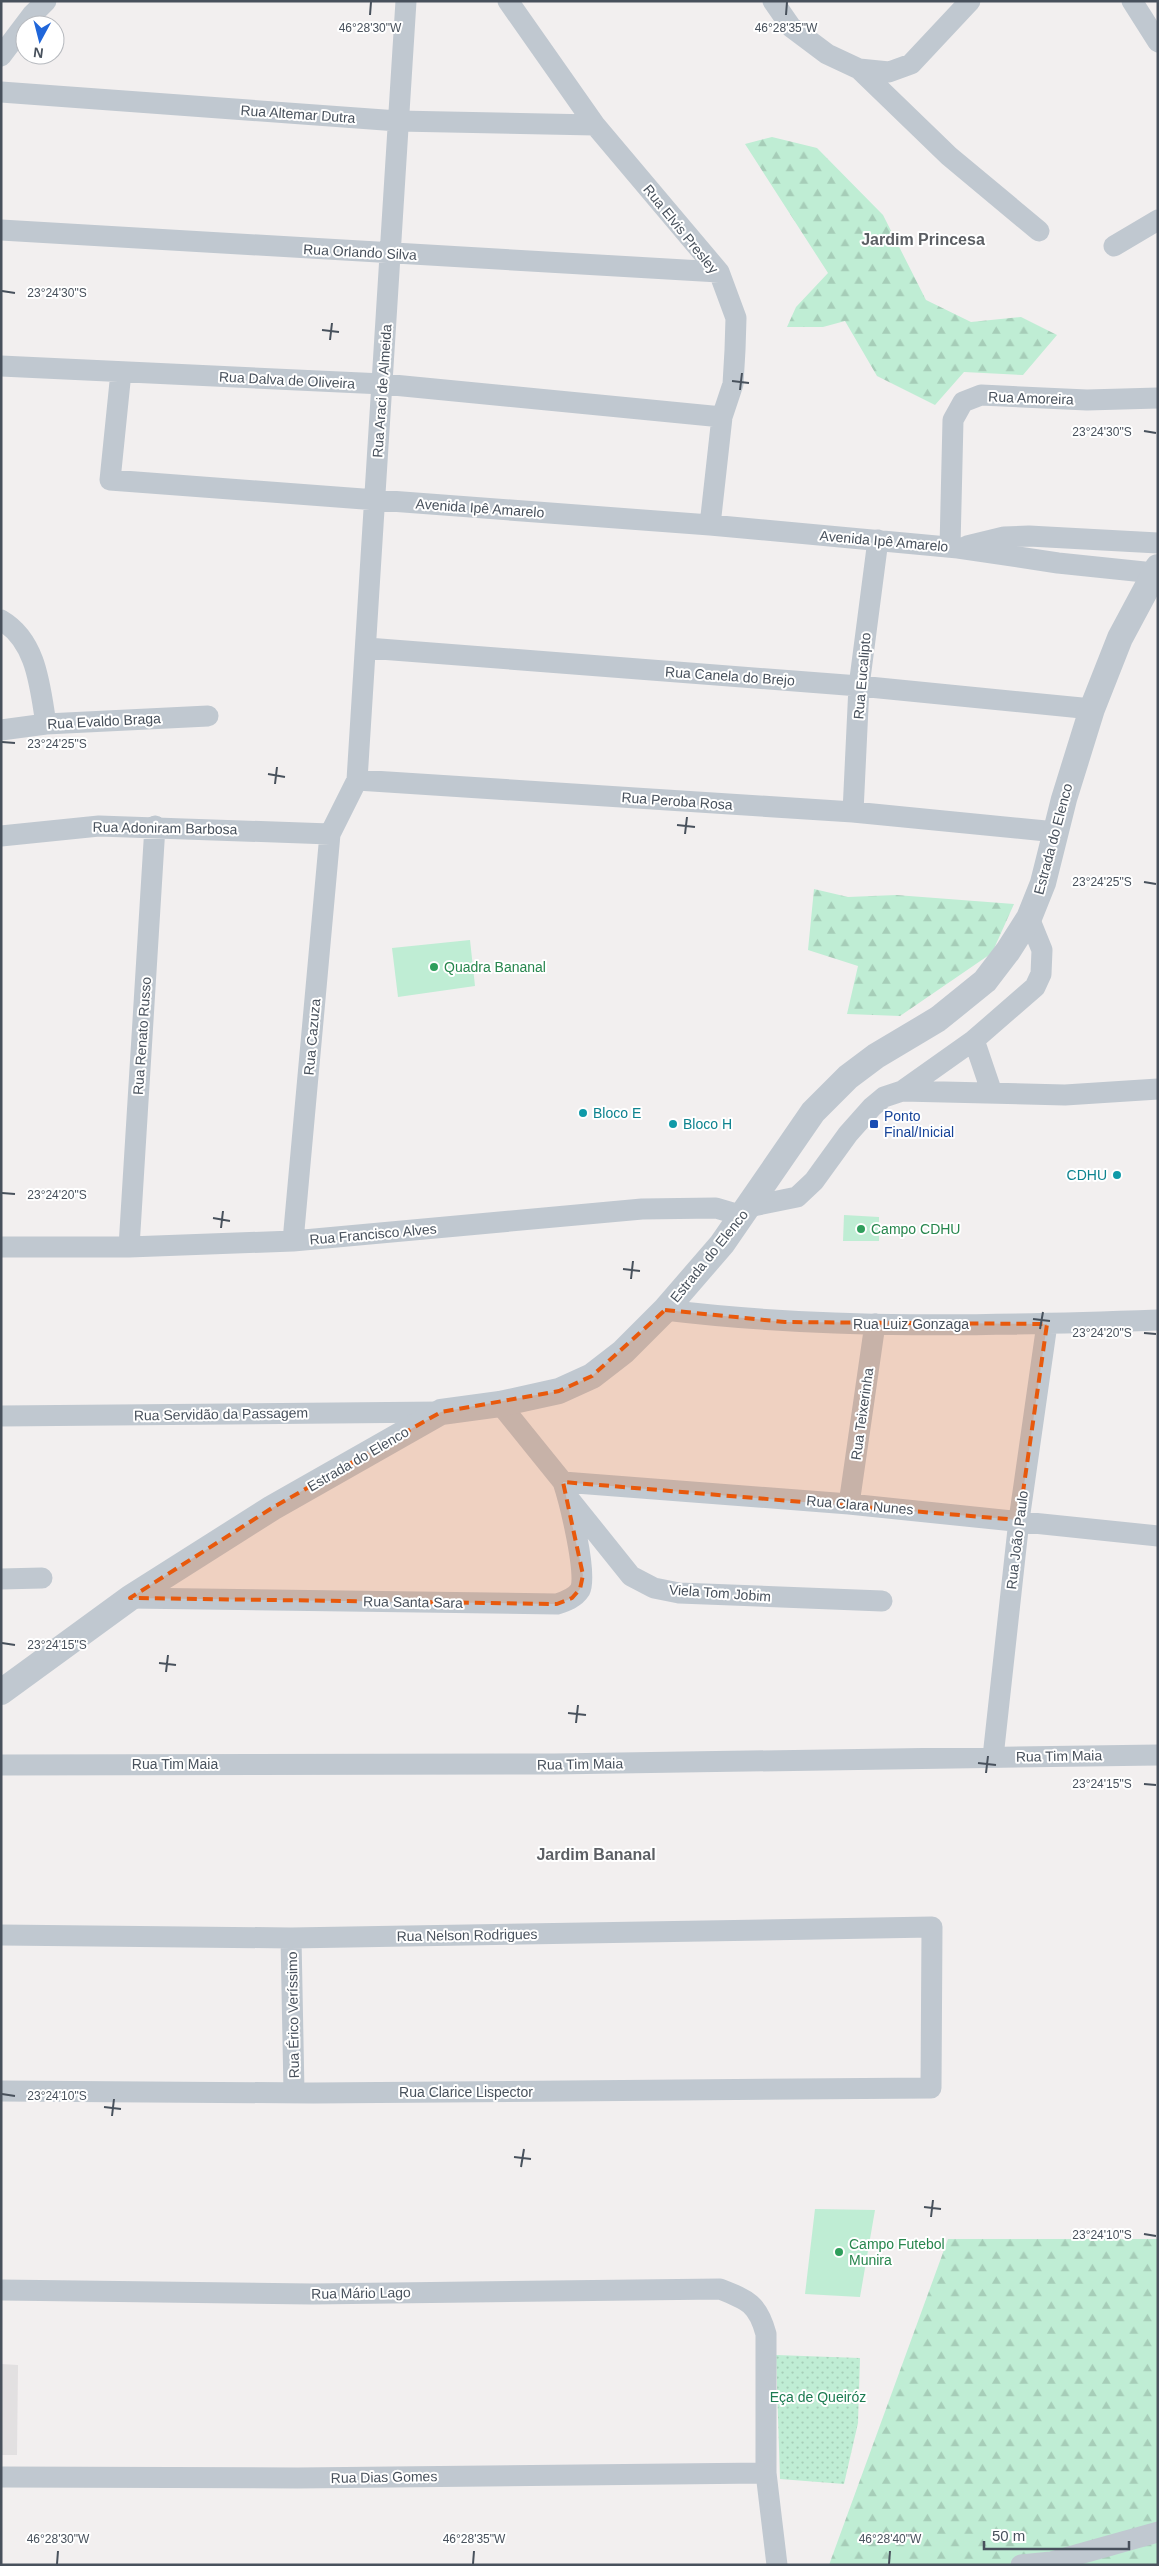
<svg xmlns="http://www.w3.org/2000/svg" width="1159" height="2566" font-family="Arial,sans-serif">
	<style>
		.education { fill: #e2e0e1 }
		.grass { fill: url(#grass-dots) }
		.forest { fill: url(#forest-firs) }
		.garden { fill: #bfedd4 }
		.lines { fill: none; stroke-linecap: round; stroke-linejoin: round }
		.minor { stroke: #c0c8d0; stroke-width: 21 }
		.tertiary { stroke: #c0c8d0; stroke-width: 26 }
		.marked { fill: #e8590c; fill-opacity: 0.2; stroke: #e8590c; stroke-width: 4; stroke-dasharray: 10 6; stroke-linejoin: round }
		.ticks { fill: none; stroke: #48515c; stroke-width: 2 }
		.leisure-dot { fill: #2e9e5b; stroke: #fff; stroke-width: 2 }
		.culture-dot { fill: #0f9aa8; stroke: #fff; stroke-width: 2 }
		.transit-dot { fill: #1a4fb4; stroke: #fff; stroke-width: 2 }
		.labels { text-anchor: middle; stroke-width: 4; stroke-linejoin: round; paint-order: stroke }
		.street-label { font-size: 14px; fill: #48515c; stroke: #fff }
		.leisure-label { font-size: 14px; fill: #27864d; stroke: #fff; text-anchor: start }
		.culture-label { font-size: 14px; fill: #0d838f; stroke: #fff; text-anchor: start }
		.transit-label { font-size: 14px; fill: #164399; stroke: #fff; text-anchor: start }
		.park-label { font-size: 14px; fill: #1b7b51; stroke: #fff }
		.quarter-label { font-size: 16px; font-weight: bold; fill: #5c5f64; stroke: #fff }
		.ticks-label { font-size: 12px; text-anchor: middle; fill: #48515c; stroke: #fff; stroke-width: 4; stroke-linejoin: round; paint-order: stroke }
	</style>
	<defs>
		<pattern id="grass-dots" width="8" height="8" patternUnits="userSpaceOnUse" patternTransform="scale(1.25)"><rect width="8" height="8" fill="#bfedd4"/><path d="M2 2h.1M6 6h.1" fill="none" stroke="#a6cdb8" stroke-width="1.8" stroke-linecap="round"/></pattern>
		<pattern id="forest-firs" width="22" height="20" patternUnits="userSpaceOnUse" patternTransform="scale(1.25)"><rect width="22" height="20" fill="#bfedd4"/><path d="M5 1l3.5 6h-7zM16 11l3.5 6h-7z" fill="#a6cdb8"/></pattern>
	</defs>
	<rect width="100%" height="100%" fill="#f2efef"/>
	<path class="education" d="M 1,2364 L 18,2365 L 17,2455 L 1,2455 Z"/>
	<path class="grass" d="M 776,2355 L 860,2358 L 858,2423 L 844,2484 L 780,2479 Z"/>
	<path class="forest" d="M 772,137 L 817,148 L 883,215 L 926,300 L 971,322 L 1021,317 L 1057,335 L 1023,375 L 964,372 L 935,405 L 877,376 L 845,321 L 823,327 L 787,327 L 796,307 L 828,273 L 745,144 Z
		M 814,889 L 848,897 L 896,895 L 1014,904 L 992,953 L 900,1016 L 847,1014 L 858,966 L 808,950 Z
		M 948,2239 L 1158,2239 L 1158,2565 L 829,2565 Z"/>
	<path class="garden" d="M 470,940 L 475,986 L 398,997 L 392,948 Z
		M 844,1215 L 879,1217 L 879,1241 L 843,1241 Z
		M 815,2209 L 875,2210 L 860,2297 L 805,2294 Z"/>
	<g class="lines">
		<path class="minor" d="M 508,1 L 595,125 L 719,272 L 736,318 L 735,350 L 733,384 L 722,417 L 710,525
			M 773,1 L 791,27 L 827,54 L 859,69 L 889,72 L 911,64 L 970,1
			M 1132,1 L 1158,42
			M 1,56 L 32,15 L 46,1
			M 859,69 L 949,156 L 1039,231
			M 1,92 L 398,121 L 595,125
			M 1,230 L 719,272
			M 1114,246 L 1158,220
			M 1,366 L 383,384 L 722,417
			M 121,372 L 110,480 L 710,525 L 958,548 L 1058,563 L 1154,573
			M 967,546 L 1004,537 L 1029,536 L 1158,543
			M 950,547 L 953,420 L 963,402 L 981,395 L 1087,400 L 1158,398
			M 1,620 C 37,641 40,687 46,724
			M 367,648 L 859,686 L 1092,709
			M 1,730 L 46,724 L 208,716
			M 357,780 L 406,1
			M 853,812 L 859,686 L 878,540
			M 1,836 L 99,826 L 330,834
			M 974,1040 L 992,1093
			M 902,1091 L 1065,1095 L 1158,1089
			M 748,1207 L 797,1197 L 814,1181 L 848,1134 L 872,1107 L 884,1097 L 902,1091 L 974,1040 L 1035,987 L 1041,974 L 1042,950 L 1029,918
			M 293,1241 L 330,834 L 357,780 L 853,812 L 1056,832
			M 1,1247 L 129,1247 L 293,1241 L 642,1209 L 716,1208 L 743,1216
			M 129,1247 L 155,826
			M 665,1310 C 829,1330 994,1326 1158,1320
			M 1,1416 L 441,1412
			M 563,1482 L 849,1504 L 1158,1536
			M 570,1500 L 631,1576 L 654,1588 L 679,1593 L 882,1601
			M 849,1504 L 875,1324
			M 1,1579 L 42,1578
			M 130,1598 L 557,1604 C 566,1601 575,1598 580,1590 C 588,1575 569,1500 563,1482 L 500,1404
			M 993,1757 L 1019,1520 L 1047,1324
			M 1,1765 L 554,1764 L 1158,1755
			M 1,1935 L 291,1938 L 932,1927 L 931,2088 L 313,2093 L 1,2091
			M 291,1938 L 294,2092
			M 1,2290 L 312,2294 L 720,2289 C 748,2300 758,2304 766,2334 L 766,2473 L 777,2565
			M 1,2477 L 298,2478 L 766,2473
			M 1021,2565 L 1051,2562 L 1158,2532"/>
		<path class="tertiary" d="M 1,1692 L 130,1598 L 272,1508 L 441,1412 L 500,1404 L 559,1391 L 592,1376 L 623,1352 L 665,1310 L 722,1244 L 813,1112 L 848,1077 L 876,1056 L 938,1019 L 985,981 L 1008,951 L 1029,918 L 1043,883 L 1064,799 L 1092,709 L 1120,638 L 1158,567"/>
	</g>
	<path class="marked" d="M 665,1310 L 785,1322 L 1047,1324 L 1019,1520 L 563,1482 L 583,1575 L 580,1589 L 572,1598 L 557,1604 L 130,1598 L 272,1508 L 441,1412 L 559,1391 L 592,1376 Z"/>
	<path class="ticks" d="M 370,15 L 371,2M 786,15 L 787,2M 2,291 L 15,293M 322,330 L 339,332M 330,340 L 332,323M 732,381 L 749,383M 740,390 L 742,373M 1144,431 L 1156,433M 2,742 L 15,743M 268,774 L 285,777M 275,784 L 277,767M 677,825 L 695,827M 685,834 L 687,817M 1144,882 L 1156,884M 2,1193 L 15,1194M 213,1218 L 230,1221M 221,1228 L 223,1211M 623,1269 L 640,1271M 631,1279 L 633,1261M 1033,1319 L 1050,1321M 1040,1329 L 1043,1312M 1144,1333 L 1156,1334M 2,1643 L 15,1645M 159,1663 L 176,1665M 166,1672 L 168,1655M 568,1713 L 586,1715M 576,1723 L 578,1705M 978,1763 L 996,1765M 986,1773 L 988,1756M 1144,1784 L 1156,1785M 2,2094 L 15,2096M 104,2107 L 121,2109M 112,2116 L 114,2099M 514,2157 L 531,2159M 521,2167 L 524,2149M 924,2207 L 941,2209M 931,2217 L 933,2200M 1144,2234 L 1156,2236M 57,2564 L 58,2551M 473,2564 L 474,2551M 889,2564 L 890,2551"/>
	<g class="leisure-dot">
		<circle cx="434" cy="967" r="5"/>
		<circle cx="861" cy="1229" r="5"/>
		<circle cx="839" cy="2252" r="5"/>
	</g>
	<g class="culture-dot">
		<circle cx="583" cy="1113" r="5"/>
		<circle cx="673" cy="1124" r="5"/>
		<circle cx="1117" cy="1175" r="5"/>
	</g>
	<rect class="transit-dot" x="869" y="1119" width="10" height="10" rx="2.5"/>
	<g class="labels">
		<g class="street-label">
			<text transform="translate(298 114) rotate(4)" y="5">Rua Altemar Dutra</text>
			<text transform="translate(681 229) rotate(51)" y="5">Rua Elvis Presley</text>
			<text transform="translate(360 252) rotate(3)" y="5">Rua Orlando Silva</text>
			<text transform="translate(287 380) rotate(3)" y="5">Rua Dalva de Oliveira</text>
			<text transform="translate(382 391) rotate(-86)" y="5">Rua Araci de Almeida</text>
			<text transform="translate(1031 398) rotate(2)" y="5">Rua Amoreira</text>
			<text transform="translate(480 508) rotate(4)" y="5">Avenida Ipê Amarelo</text>
			<text transform="translate(884 541) rotate(5)" y="5">Avenida Ipê Amarelo</text>
			<text transform="translate(730 676) rotate(4)" y="5">Rua Canela do Brejo</text>
			<text transform="translate(862 676) rotate(-85)" y="5">Rua Eucalipto</text>
			<text transform="translate(104 721) rotate(-3)" y="5">Rua Evaldo Braga</text>
			<text transform="translate(677 801) rotate(4)" y="5">Rua Peroba Rosa</text>
			<text transform="translate(165 828) rotate(1)" y="5">Rua Adoniram Barbosa</text>
			<text transform="translate(1053 839) rotate(-75)" y="5">Estrada do Elenco</text>
			<text transform="translate(142 1036) rotate(-86)" y="5">Rua Renato Russo</text>
			<text transform="translate(312 1037) rotate(-85)" y="5">Rua Cazuza</text>
			<text transform="translate(373 1234) rotate(-5)" y="5">Rua Francisco Alves</text>
			<text transform="translate(709 1256) rotate(-51)" y="5">Estrada do Elenco</text>
			<text x="911" y="1329">Rua Luiz Gonzaga</text>
			<text transform="translate(221 1414) rotate(-1)" y="5">Rua Servidão da Passagem</text>
			<text transform="translate(862 1414) rotate(-82)" y="5">Rua Teixerinha</text>
			<text transform="translate(358 1459) rotate(-30)" y="5">Estrada do Elenco</text>
			<text transform="translate(860 1505) rotate(5)" y="5">Rua Clara Nunes</text>
			<text transform="translate(1017 1540) rotate(-83)" y="5">Rua João Paulo</text>
			<text transform="translate(720 1593) rotate(4)" y="5">Viela Tom Jobim</text>
			<text transform="translate(413 1602) rotate(1)" y="5">Rua Santa Sara</text>
			<text transform="translate(1059 1756) rotate(-1)" y="5">Rua Tim Maia</text>
			<text x="175" y="1769">Rua Tim Maia</text>
			<text transform="translate(580 1764) rotate(-1)" y="5">Rua Tim Maia</text>
			<text transform="translate(467 1935) rotate(-1)" y="5">Rua Nelson Rodrigues</text>
			<text transform="translate(293 2015) rotate(-91)" y="5">Rua Érico Veríssimo</text>
			<text x="466" y="2097">Rua Clarice Lispector</text>
			<text transform="translate(361 2293) rotate(-1)" y="5">Rua Mário Lago</text>
			<text transform="translate(384 2477) rotate(-1)" y="5">Rua Dias Gomes</text>
		</g>
		<g class="leisure-label">
			<text x="444" y="972">Quadra Bananal</text>
			<text x="871" y="1234">Campo CDHU</text>
			<text x="849" y="2249">Campo Futebol<tspan x="849" dy="16">Munira</tspan></text>
		</g>
		<g class="culture-label">
			<text x="593" y="1118">Bloco E</text>
			<text x="683" y="1129">Bloco H</text>
			<text x="1107" y="1180" text-anchor="end">CDHU</text>
		</g>
		<g class="transit-label">
			<text x="884" y="1121">Ponto<tspan x="884" dy="16">Final/Inicial</tspan></text>
		</g>
		<g class="park-label">
			<text x="818" y="2402">Eça de Queiróz</text>
		</g>
		<g class="quarter-label">
			<text x="923" y="245">Jardim Princesa</text>
			<text x="596" y="1860">Jardim Bananal</text>
		</g>
	</g>
	<g class="ticks-label">
		<text x="370" y="32">46°28'30"W</text>
		<text x="786" y="32">46°28'35"W</text>
		<text x="57" y="297">23°24'30"S</text>
		<text x="1102" y="436">23°24'30"S</text>
		<text x="57" y="748">23°24'25"S</text>
		<text x="1102" y="886">23°24'25"S</text>
		<text x="57" y="1199">23°24'20"S</text>
		<text x="1102" y="1337">23°24'20"S</text>
		<text x="57" y="1649">23°24'15"S</text>
		<text x="1102" y="1788">23°24'15"S</text>
		<text x="57" y="2100">23°24'10"S</text>
		<text x="1102" y="2239">23°24'10"S</text>
		<text x="58" y="2543">46°28'30"W</text>
		<text x="474" y="2543">46°28'35"W</text>
		<text x="890" y="2543">46°28'40"W</text>
	</g>
	<rect width="1159" height="2566" fill="none" stroke="#48515c" stroke-width="5"/>
	<g transform="translate(40 40) rotate(187)"><circle r="24" fill="#ffffff" stroke="#b6b9be"/>
	<path d="M0-4L9 19L0 12L-9 19Z" fill="#2066da"/>
	<text y="-8" font-size="14" font-weight="bold" text-anchor="middle" fill="#48515c">N</text>
	</g>
	<path d="M984 2541v8h145v-8" fill="none" stroke="#48515c" stroke-width="2.5"/>
	<text x="992" y="2541" font-size="15" fill="#48515c" stroke="#ffffff" stroke-width="4" paint-order="stroke">50 m</text>
</svg>
